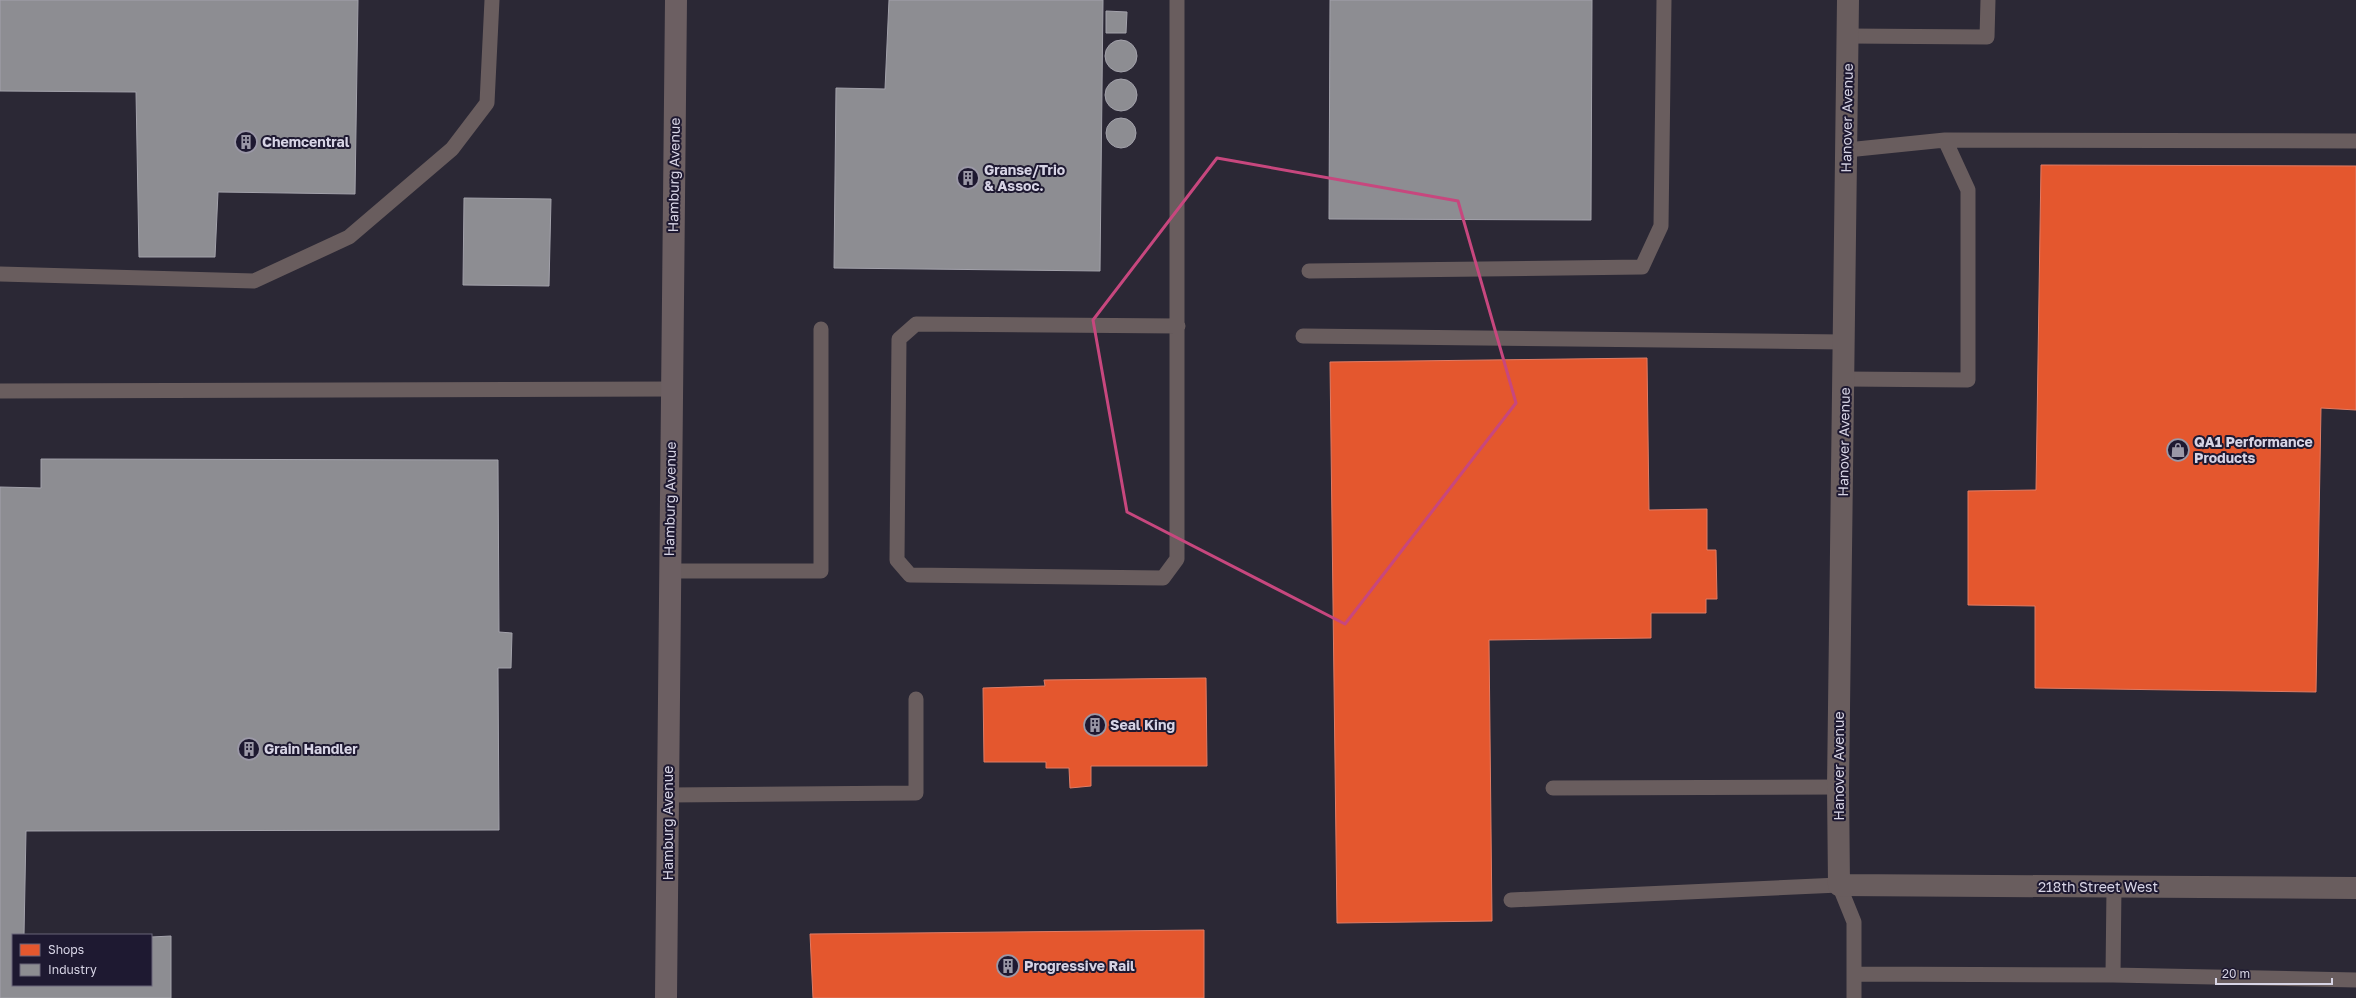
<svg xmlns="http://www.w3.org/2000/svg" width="2356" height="998" font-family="'Golos Text',sans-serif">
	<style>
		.shops { fill: #e4572e; stroke: #e07c65 }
		.industry { fill: #8d8d92; stroke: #a3a2ab }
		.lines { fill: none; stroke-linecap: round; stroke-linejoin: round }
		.lane { stroke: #695d5e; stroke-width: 15 }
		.street { stroke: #695d5e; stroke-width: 22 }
		.secondary { stroke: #6c5f62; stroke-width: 22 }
		.marked { fill: none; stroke: #c7477e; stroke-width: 3; stroke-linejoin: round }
		.labels { text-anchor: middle; stroke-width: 4; stroke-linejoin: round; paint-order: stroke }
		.street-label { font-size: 14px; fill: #d7d4e5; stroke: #1e1931 }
		.poi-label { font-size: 14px; font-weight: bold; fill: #d7d4e5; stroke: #1e1931; text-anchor: start }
	</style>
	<rect width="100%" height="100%" fill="#2b2835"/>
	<path class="shops" d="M 2041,165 L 2356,166 L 2356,410 L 2321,408 L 2316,692 L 2035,688 L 2035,606 L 1968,605 L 1968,491 L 2036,490 Z
		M 1647,358 L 1649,510 L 1707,509 L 1707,550 L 1716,550 L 1717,599 L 1706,599 L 1706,613 L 1651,613 L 1651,638 L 1489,640 L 1492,921 L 1337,923 L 1330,362 Z
		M 1206,678 L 1207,766 L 1091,766 L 1091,786 L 1070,788 L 1069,768 L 1046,768 L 1046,762 L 984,762 L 983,688 L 1045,686 L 1044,680 Z
		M 1204,930 L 1204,998 L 813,998 L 810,934 Z"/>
	<path class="industry" d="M 0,0 L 358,0 L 355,194 L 218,192 L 215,257 L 139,257 L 136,92 L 0,91 Z
		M 1103,0 L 1100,271 L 834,268 L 836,88 L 885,89 L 889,0 Z
		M 1330,0 L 1592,0 L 1591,220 L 1329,219 Z
		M 1106,11 L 1127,12 L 1126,33 L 1106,33 Z
		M1105 56a16 16 0 1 1 32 0a16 16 0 1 1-32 0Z
		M1105 95a16 16 0 1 1 32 0a16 16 0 1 1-32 0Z
		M1106 133a15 15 0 1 1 30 0a15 15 0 1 1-30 0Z
		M 464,198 L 551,199 L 549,286 L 463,285 Z
		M 41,459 L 498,460 L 499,632 L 512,633 L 511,668 L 498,668 L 499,830 L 26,831 L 24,935 L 13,935 L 13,985 L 151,985 L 151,937 L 171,936 L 171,998 L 0,998 L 0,487 L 41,488 Z"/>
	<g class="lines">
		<path class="lane" d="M 1177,0 L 1177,559 L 1163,578 L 910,575 L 897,560 L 899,339 L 916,324 L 1178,326
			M 1848,36 L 1987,37 L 1988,0
			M 1847,150 L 1945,140 L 2356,141
			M 1309,271 L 1642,267 L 1661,226 L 1664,0
			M 0,274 L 254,281 L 349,237 L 452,149 L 487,103 L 492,0
			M 1303,336 L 1845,342
			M 1845,379 L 1968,380 L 1968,190 L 1945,140
			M 0,391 L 672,389
			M 669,571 L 821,571 L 821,329
			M 1553,788 L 1838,787
			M 668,795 L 916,793 L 916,699
			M 1511,900 L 1839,885 L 1854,922 L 1854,998
			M 1855,974 L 2113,975 L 2356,980
			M 2113,975 L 2114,887"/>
		<path class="street" d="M 1848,0 L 1838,787 L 1839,885 L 2356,888"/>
		<path class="secondary" d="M 666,998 L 676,0"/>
	</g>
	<path class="marked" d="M 1217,158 L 1458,201 L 1516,403 L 1345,624 L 1127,512 L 1093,320 Z"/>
	<defs>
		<g id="building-ring" transform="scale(1.15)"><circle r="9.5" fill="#1e1931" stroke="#9b98a7" stroke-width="1.5"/><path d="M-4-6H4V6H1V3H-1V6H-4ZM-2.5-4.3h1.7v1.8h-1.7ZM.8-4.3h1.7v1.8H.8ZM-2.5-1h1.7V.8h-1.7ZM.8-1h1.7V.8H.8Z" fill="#9b98a7"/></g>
		<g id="shop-ring" transform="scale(1.15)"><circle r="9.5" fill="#1e1931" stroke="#9b98a7" stroke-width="1.5"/><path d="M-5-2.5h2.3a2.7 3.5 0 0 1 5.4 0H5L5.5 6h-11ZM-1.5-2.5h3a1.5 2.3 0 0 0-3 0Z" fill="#9b98a7"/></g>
	</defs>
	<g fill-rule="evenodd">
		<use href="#building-ring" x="246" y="142"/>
		<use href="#building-ring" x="968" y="178"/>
		<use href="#shop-ring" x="2178" y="450"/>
		<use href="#building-ring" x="1095" y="725"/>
		<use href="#building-ring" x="249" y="749"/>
		<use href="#building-ring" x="1008" y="966"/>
	</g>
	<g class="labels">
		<g class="street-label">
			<text transform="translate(1847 118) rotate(-89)" y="5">Hanover Avenue</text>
			<text transform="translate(674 175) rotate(-89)" y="5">Hamburg Avenue</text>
			<text transform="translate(1844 442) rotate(-89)" y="5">Hanover Avenue</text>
			<text transform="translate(670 499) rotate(-89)" y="5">Hamburg Avenue</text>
			<text transform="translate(1839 766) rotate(-90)" y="5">Hanover Avenue</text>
			<text transform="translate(668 823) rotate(-90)" y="5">Hamburg Avenue</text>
			<text x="2098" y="892">218th Street West</text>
		</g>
		<g class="poi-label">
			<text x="262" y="147">Chemcentral</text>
			<text x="984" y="175">Granse/Trio<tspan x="984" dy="16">&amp; Assoc.</tspan></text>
			<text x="2194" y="447">QA1 Performance<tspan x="2194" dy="16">Products</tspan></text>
			<text x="1110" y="730">Seal King</text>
			<text x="264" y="754">Grain Handler</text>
			<text x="1024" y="971">Progressive Rail</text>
		</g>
	</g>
	<rect x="12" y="934" width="140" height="52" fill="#1e1931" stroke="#686479"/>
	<rect x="20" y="944" width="20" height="12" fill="#e4572e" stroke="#686479"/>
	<text x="48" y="954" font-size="12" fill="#d7d4e5">Shops</text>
	<rect x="20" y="964" width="20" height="12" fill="#8d8d92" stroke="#686479"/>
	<text x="48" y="974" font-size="12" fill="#d7d4e5">Industry</text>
	<path d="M2216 978v6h116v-6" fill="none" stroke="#d7d4e5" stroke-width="2"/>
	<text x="2222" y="978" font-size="12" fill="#d7d4e5" stroke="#1e1931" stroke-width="3" paint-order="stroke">20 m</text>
</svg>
